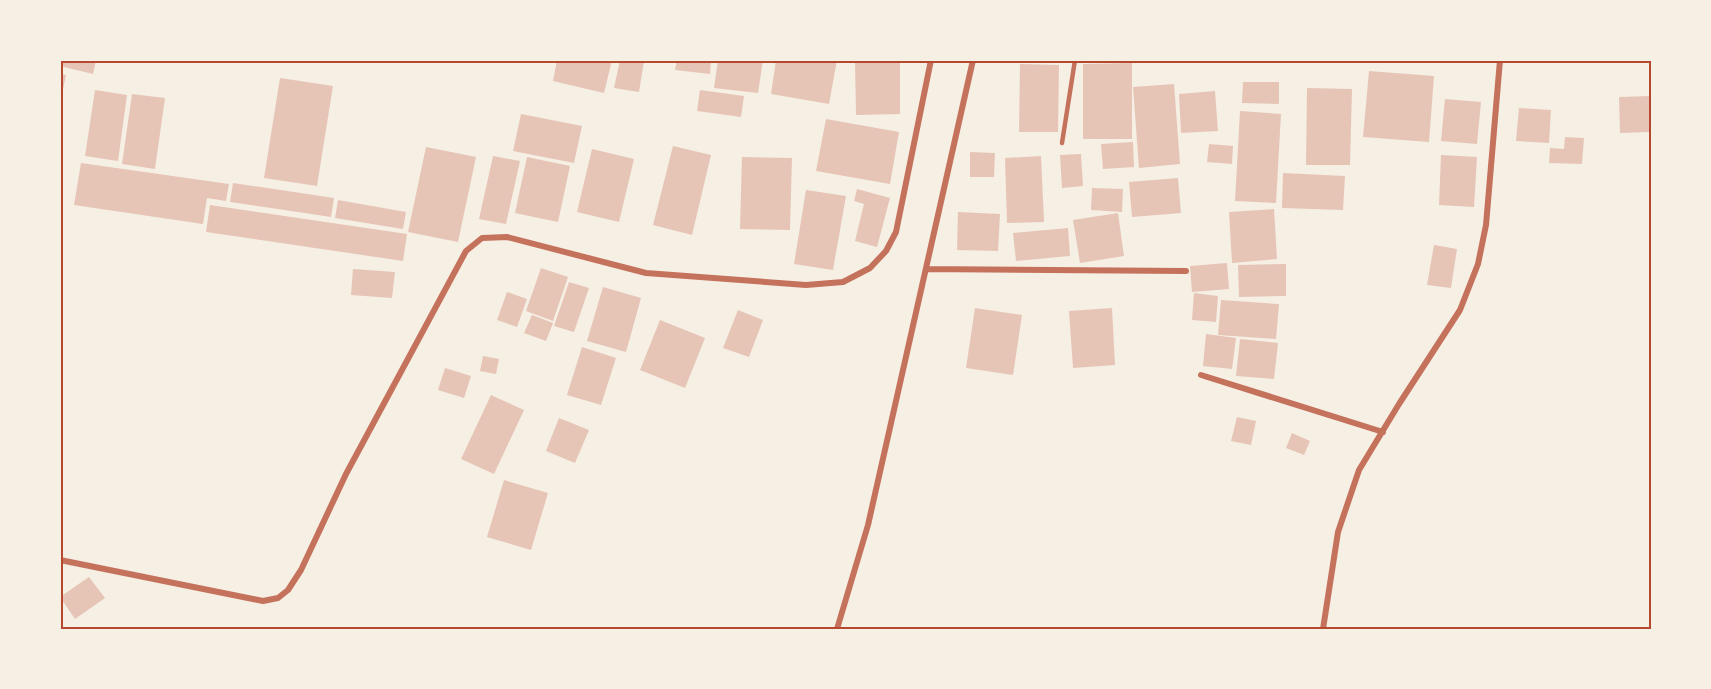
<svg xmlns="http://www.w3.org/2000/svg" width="1711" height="689" font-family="Inter,sans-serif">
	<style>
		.building { fill: #e6c5b7 }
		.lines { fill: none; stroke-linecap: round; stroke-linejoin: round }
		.service { stroke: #c5725c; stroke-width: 4.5 }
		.minor { stroke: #c5725c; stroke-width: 6 }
		.neatline { fill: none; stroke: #b5482f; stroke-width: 2 }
	</style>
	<rect width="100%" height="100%" fill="#f6efe4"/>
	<path class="building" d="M 60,60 L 96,60 L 93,74 L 60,66 Z
		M 557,60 L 612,60 L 604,93 L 553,81 Z
		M 620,60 L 644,61 L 639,92 L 614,88 Z
		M 677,60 L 711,60 L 710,74 L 675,70 Z
		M 718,60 L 763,60 L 758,93 L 714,88 Z
		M 776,60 L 837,60 L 829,104 L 771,94 Z
		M 900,60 L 900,114 L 856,115 L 855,61 Z
		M 1132,63 L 1132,139 L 1083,139 L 1083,64 Z
		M 1020,64 L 1059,65 L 1058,132 L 1019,132 Z
		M 1369,71 L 1434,76 L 1429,142 L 1363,137 Z
		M 60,74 L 66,75 L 61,99 L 60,99 Z
		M 280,78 L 333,86 L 317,186 L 264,178 Z
		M 1243,82 L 1279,82 L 1279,104 L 1242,103 Z
		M 1174,84 L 1180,164 L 1139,168 L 1133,87 Z
		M 1307,88 L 1352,89 L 1350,165 L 1306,165 Z
		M 95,90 L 127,95 L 118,161 L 85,156 Z
		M 700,90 L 744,96 L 741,117 L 697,111 Z
		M 1215,91 L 1218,131 L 1181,133 L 1179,94 Z
		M 132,94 L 165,98 L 155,169 L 122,164 Z
		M 1649,96 L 1650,132 L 1620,133 L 1619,97 Z
		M 1445,99 L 1481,102 L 1477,144 L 1441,141 Z
		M 1519,108 L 1551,110 L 1549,143 L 1516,141 Z
		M 1240,111 L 1281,114 L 1276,203 L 1235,201 Z
		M 521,114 L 582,126 L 574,163 L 513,151 Z
		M 826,119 L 899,132 L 890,184 L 816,171 Z
		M 1565,137 L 1584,138 L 1582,164 L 1549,163 L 1550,148 L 1564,149 Z
		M 1133,142 L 1134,167 L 1103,169 L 1101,144 Z
		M 1209,144 L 1233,146 L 1232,164 L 1207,162 Z
		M 673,146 L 711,155 L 692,235 L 653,225 Z
		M 426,147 L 476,157 L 458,242 L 408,232 Z
		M 592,149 L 634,159 L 619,222 L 577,212 Z
		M 970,152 L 995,153 L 994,177 L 970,177 Z
		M 1081,154 L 1083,186 L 1062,188 L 1060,155 Z
		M 1441,155 L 1477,157 L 1474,207 L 1439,205 Z
		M 493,156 L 520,161 L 506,224 L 479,219 Z
		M 1041,156 L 1044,222 L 1007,223 L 1005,158 Z
		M 527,157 L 570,166 L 558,222 L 515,213 Z
		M 742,157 L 792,158 L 790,230 L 740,229 Z
		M 81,163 L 229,184 L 226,201 L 207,198 L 203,224 L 74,205 Z
		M 1283,173 L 1345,176 L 1343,210 L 1282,208 Z
		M 1178,178 L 1181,213 L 1132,217 L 1129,182 Z
		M 233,183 L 334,198 L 331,217 L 230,202 Z
		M 1092,188 L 1123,189 L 1122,212 L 1091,210 Z
		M 857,189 L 890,198 L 877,247 L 855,241 L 864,204 L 854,201 Z
		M 806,190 L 846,196 L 833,270 L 794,264 Z
		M 338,200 L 406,212 L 403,229 L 335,218 Z
		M 210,205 L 407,234 L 403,261 L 206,232 Z
		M 1274,209 L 1277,259 L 1232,263 L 1229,212 Z
		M 958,212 L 1000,214 L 998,251 L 957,250 Z
		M 1118,213 L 1124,256 L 1080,263 L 1073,220 Z
		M 1068,228 L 1070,256 L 1016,261 L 1013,233 Z
		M 1434,245 L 1457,249 L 1451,288 L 1427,285 Z
		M 1227,263 L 1229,289 L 1192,292 L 1190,266 Z
		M 1286,264 L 1286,296 L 1239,297 L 1238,265 Z
		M 541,268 L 568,277 L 553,321 L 526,311 Z
		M 353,269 L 395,272 L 392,298 L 351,295 Z
		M 569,282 L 589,288 L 574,332 L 554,326 Z
		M 603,287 L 641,298 L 626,352 L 587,341 Z
		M 507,292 L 527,299 L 517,327 L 497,320 Z
		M 1194,293 L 1218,296 L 1216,322 L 1192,320 Z
		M 1221,300 L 1279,304 L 1276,339 L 1218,335 Z
		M 975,308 L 1022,315 L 1013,375 L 966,368 Z
		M 1112,308 L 1115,365 L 1073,368 L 1069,311 Z
		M 738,310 L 763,320 L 749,357 L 723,348 Z
		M 532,315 L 553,323 L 546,341 L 524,333 Z
		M 660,320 L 705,338 L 685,388 L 640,370 Z
		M 1206,334 L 1236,338 L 1232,369 L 1203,366 Z
		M 1240,339 L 1278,343 L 1274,379 L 1236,376 Z
		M 582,347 L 616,358 L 601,405 L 567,395 Z
		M 483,356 L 499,359 L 496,374 L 480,371 Z
		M 445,368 L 471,376 L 464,398 L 438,390 Z
		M 491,395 L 524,410 L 494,474 L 461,459 Z
		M 1237,417 L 1256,421 L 1251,445 L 1231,441 Z
		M 559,418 L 589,430 L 575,463 L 546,451 Z
		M 1292,433 L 1310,441 L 1304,455 L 1286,448 Z
		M 504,480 L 548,493 L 531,550 L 487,537 Z
		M 89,577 L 105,598 L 75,619 L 60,597 Z"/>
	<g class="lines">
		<path class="service" d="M 1062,143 L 1075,60"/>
		<path class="minor" d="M 926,269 L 1186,271
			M 1201,375 L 1383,432
			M 60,560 L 263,601 L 278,598 L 288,590 L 301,570 L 346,474 L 466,251 L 482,238 L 507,237 L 646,273 L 806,285 L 843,282 L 870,268 L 886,251 L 896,232 L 931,60
			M 837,629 L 868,525 L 973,60
			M 1323,629 L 1338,532 L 1359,470 L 1399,404 L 1460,310 L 1478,264 L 1486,225 L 1500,60"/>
	</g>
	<rect width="1711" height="689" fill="none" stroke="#f6efe4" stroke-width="123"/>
	<rect x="62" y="62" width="1588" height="566" class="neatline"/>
</svg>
